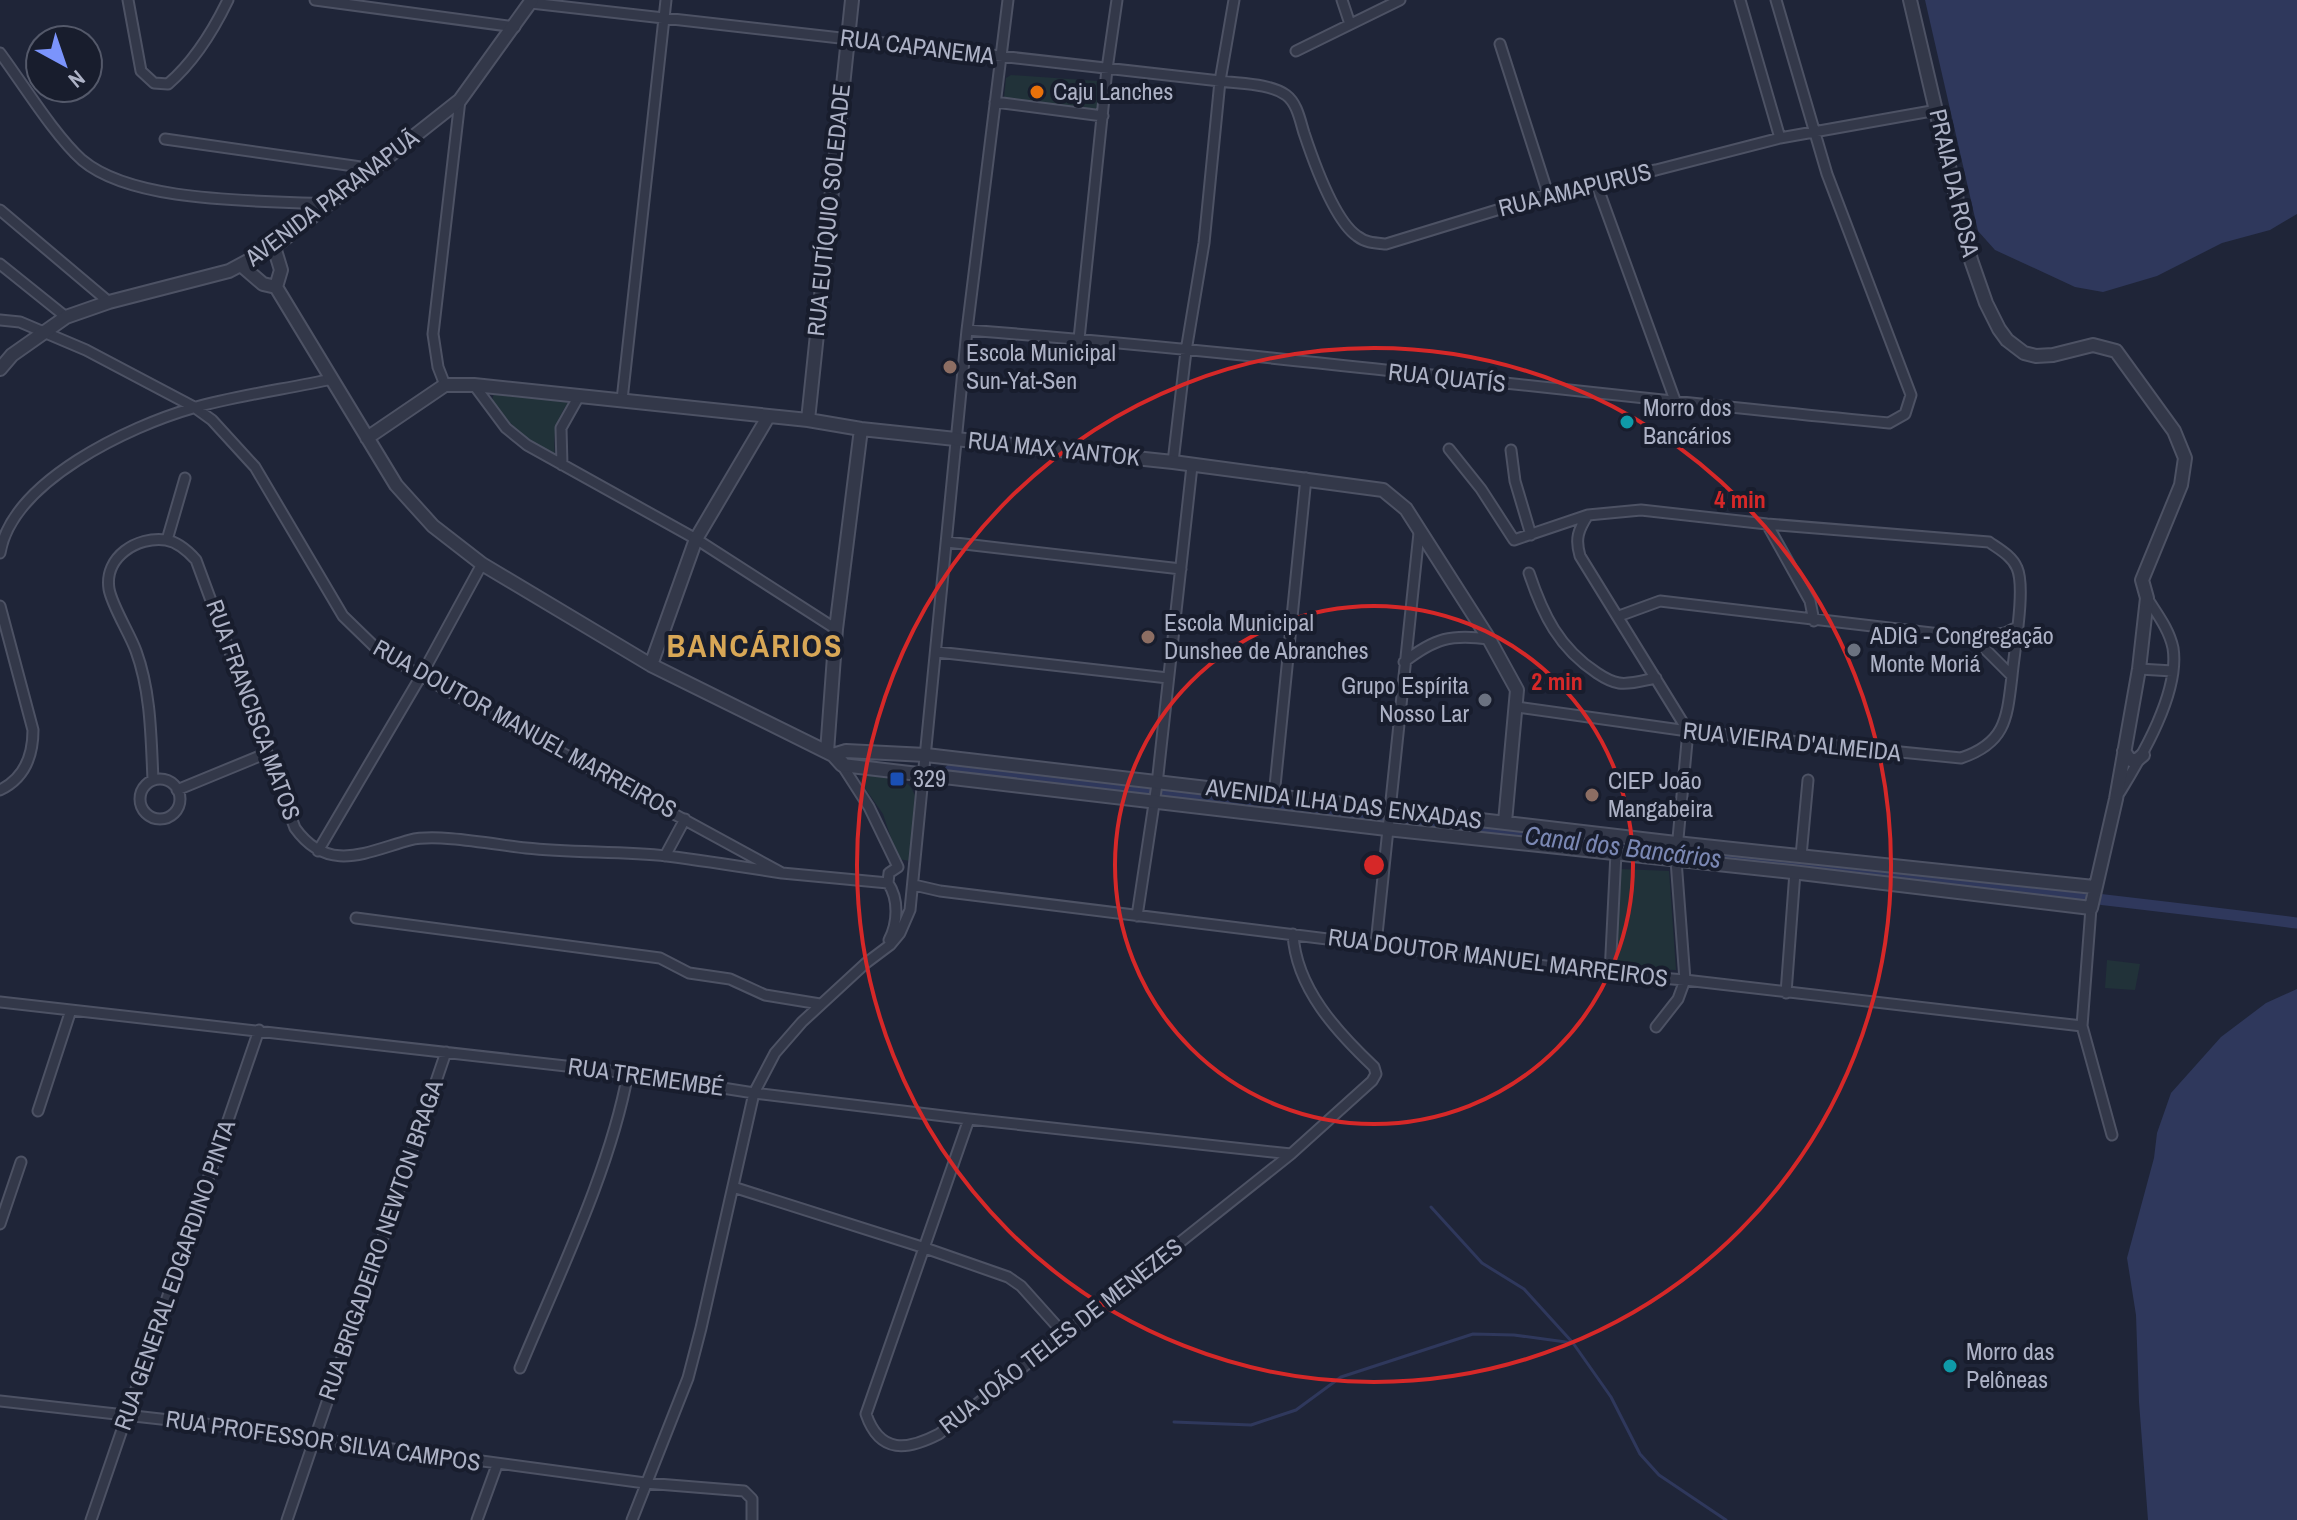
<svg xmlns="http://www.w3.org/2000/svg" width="2297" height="1520" font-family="'Archivo Narrow',sans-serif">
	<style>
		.green { fill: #213239 }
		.water { fill: #2f385c }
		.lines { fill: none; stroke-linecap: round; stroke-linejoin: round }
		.stream { stroke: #2f385c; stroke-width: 3 }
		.canal { stroke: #2f385c; stroke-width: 11 }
		.minor-casing { stroke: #4d5264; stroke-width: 13 }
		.tertiary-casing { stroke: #4d5264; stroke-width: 16 }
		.minor { stroke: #333849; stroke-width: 9 }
		.tertiary { stroke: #333849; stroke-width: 12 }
		.ring { fill: none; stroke: #d62828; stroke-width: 4 }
		.food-dot { fill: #e8710a; stroke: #181d2d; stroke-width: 3 }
		.education-dot { fill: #8d6e63; stroke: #181d2d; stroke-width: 3 }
		.culture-dot { fill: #0f9aa8; stroke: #181d2d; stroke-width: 3 }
		.worship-dot { fill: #6b7280; stroke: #181d2d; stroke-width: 3 }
		.transit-dot { fill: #1a4fb4; stroke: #181d2d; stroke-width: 3 }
		.labels { text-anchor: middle; stroke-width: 8; stroke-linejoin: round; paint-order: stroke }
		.street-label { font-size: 24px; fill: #adb2c6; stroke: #181d2d }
		.poi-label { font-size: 24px; fill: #adb2c6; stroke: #181d2d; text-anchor: start }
		.water-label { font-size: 26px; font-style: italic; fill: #7b88b4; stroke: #181d2d }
		.district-label { font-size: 32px; font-weight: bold; letter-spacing: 2px; fill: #d8a756; stroke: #181d2d }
		.centre { fill: #d62828; stroke: #181d2d; stroke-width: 4 }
		.ring-label { font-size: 24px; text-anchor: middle; font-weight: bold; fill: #d62828; stroke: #181d2d; stroke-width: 8; stroke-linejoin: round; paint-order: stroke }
	</style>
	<rect width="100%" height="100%" fill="#1f2538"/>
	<path class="green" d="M 1011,75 L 1097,81 L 1102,86 L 1098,111 L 1007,103 L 1004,98 L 1006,78 Z
		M 494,393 L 555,398 L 568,403 C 555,421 553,435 555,457 L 537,449 L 491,404 Z
		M 866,773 C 885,776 909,774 915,796 L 910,861 L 898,859 L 883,814 L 860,781 L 861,777 Z
		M 1621,869 L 1669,871 L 1676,970 L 1616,967 Z
		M 2107,960 L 2140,964 L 2135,990 L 2105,988 Z"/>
	<path class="water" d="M 1925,0 L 2297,0 L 2297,214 L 2270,230 L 2222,243 L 2157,276 L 2103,292 L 2075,287 L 1995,250 L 1978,231 Z
		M 2297,989 L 2297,1520 L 2148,1520 L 2139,1402 L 2136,1315 L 2127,1258 L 2154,1158 L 2157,1133 L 2171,1093 L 2221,1037 L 2266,1003 Z"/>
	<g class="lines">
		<path class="stream" d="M 1431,1207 L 1482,1263 L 1524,1289 L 1573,1343 L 1611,1397 L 1640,1454 L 1659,1475 L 1726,1520
			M 1174,1422 L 1251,1425 L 1296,1410 L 1341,1377 L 1473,1334 L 1514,1335 L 1573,1343"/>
		<path class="canal" d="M 950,770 C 1398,825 1849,867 2297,923"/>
		<g class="minor-casing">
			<path id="minor" d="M 128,0 L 141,71 L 154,83 L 168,84 C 195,61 213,31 228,0
				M 315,0 L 515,27
				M 1342,0 L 1350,24
				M 1740,0 L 1780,138
				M 531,3 L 1220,81 C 1239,84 1269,83 1286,95 C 1297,103 1300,120 1304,133 C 1313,160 1334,220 1357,236 C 1366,243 1375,243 1386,244 L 1595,180 L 1656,170 L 1780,138 L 1937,110
				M 1500,44 L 1548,194
				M 1296,51 L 1400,0
				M 0,53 C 23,84 55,136 82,160 C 134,204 260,200 327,204
				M 995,102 L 1103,116
				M 165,139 L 375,169
				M 1595,180 L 1676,403
				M 0,210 L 109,302
				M 0,264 L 66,317
				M 0,320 L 20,322 L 86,350 L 194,407 L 212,420 L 255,467 L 343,616 L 378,650 L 421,676 L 782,873 L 888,883
				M 967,330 C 1275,354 1581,394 1889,423 L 1905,414 L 1911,395 L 1827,174 L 1776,0
				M 1079,339 L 1107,69 L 1117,0
				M 445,385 L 438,367 L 433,334 L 460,100
				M 474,385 L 506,428 L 527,445 L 696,539 L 836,629
				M 622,400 L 666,0
				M 1449,449 L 1481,489 L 1514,540 L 1588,515 L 1641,510 L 1767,524 L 1989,542 C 1999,549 2012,556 2017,568 C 2026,588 2014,652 2012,676
				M 1511,450 L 1515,481 L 1531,535
				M 1173,462 L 1186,351 L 1204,243 L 1220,81 L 1234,0
				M 562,465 L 561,428 L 579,396
				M 1588,515 C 1578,530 1575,539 1580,556 L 1688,731 L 1676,860 L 1685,980 L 1678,999 L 1656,1027
				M 1767,524 L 1810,601 L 1814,621
				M 167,540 L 185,478
				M 947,542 L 1181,569
				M 0,553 C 12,481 130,426 193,408 C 238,395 287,389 332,379
				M 1529,573 C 1543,615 1559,648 1597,673 C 1603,677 1612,682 1619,683 C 1630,685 1645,680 1656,678
				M 0,606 L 33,730 C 33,756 25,778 0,790
				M 1619,616 L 1660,601 L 1974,638 L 2005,633 L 2017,627
				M 937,652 L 1168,678
				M 1404,662 C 1435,638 1451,634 1489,639
				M 2139,669 L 2173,671
				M 1517,707 L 1688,731 L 1961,758 C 2006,743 2007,718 2012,676 L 1974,638
				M 843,761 L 842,765 L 869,807 L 898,867
				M140 799a20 20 0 1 1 40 0a20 20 0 1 1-40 0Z
				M 153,780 C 151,737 151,692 136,651 C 130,634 112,606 109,589 C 104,557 137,536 166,540 C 178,542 188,551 196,560 L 295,828 C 328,874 366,852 410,840 C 437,833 497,845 526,848 C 573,853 620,851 667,856 C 705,861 744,867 782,873
				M 177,790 L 267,753
				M 2120,792 C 2142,756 2180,692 2173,648 C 2169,629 2157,614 2147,598
				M 1274,796 L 1306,478
				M 318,851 L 421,676 L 482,564
				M 665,856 L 685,819
				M 1801,856 L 1808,780
				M 914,885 L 940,891 L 1610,974 L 1685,980 L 2082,1026
				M 2091,908 L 2082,1026 L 2112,1135
				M 1137,916 L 1157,784 L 1192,466
				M 356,918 L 660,958 L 689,973 L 730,979 L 765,995 L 820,1004
				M 889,940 C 898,923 899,899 888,883 L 889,873 L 898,867
				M 1376,944 L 1419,533
				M 1610,974 L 1616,853
				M 1786,993 L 1795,872
				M 0,1002 L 628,1073 L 754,1093 L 969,1119 L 1291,1154
				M 38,1111 L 71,1010
				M 969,1119 L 866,1414 C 880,1455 908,1450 939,1434 L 1291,1154 L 1372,1081 L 1376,1074 L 1374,1067 C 1337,1032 1296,988 1293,934
				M 733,1187 L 925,1248 L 1008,1277 L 1021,1286 L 1064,1334
				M 0,1224 L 21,1162
				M 520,1368 C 558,1276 610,1171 628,1073
				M 0,1401 L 223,1426 L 645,1483 L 744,1491 L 752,1499 L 752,1520
				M 91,1520 L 259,1030
				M 287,1520 L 446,1052
				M 477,1520 L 497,1465
				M 632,1520 L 688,1378 L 701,1328 L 754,1093 L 775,1053 L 802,1022 L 866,963 L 890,945 L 900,933 L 910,910 L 967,330 L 1008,0"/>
		</g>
		<g class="tertiary-casing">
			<path id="tertiary" d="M 274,247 L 281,270 L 276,287
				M 242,266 L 263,284 L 276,287 L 396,485 L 433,526 L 482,564 L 651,665 L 833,755 L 842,765 L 1387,829 L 1792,872 L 2091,908 L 2116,799 L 2139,669 L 2147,598 L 2142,580 L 2181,485 L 2185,458 L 2174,431 L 2116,351 L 2093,345 L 2053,355 L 2036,356 L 2024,353 L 2007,340 L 1999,329 L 1986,303 L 1971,260 L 1910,0
				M 0,369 L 12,355 L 66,317 L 109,302 L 229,271 L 274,247 L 460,100 L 532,0
				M 808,420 L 852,0
				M 367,438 L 445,385 L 474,385 L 808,420 L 861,429 L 1173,462 L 1383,490 L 1406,509 L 1489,639 L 1517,690 L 1505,822
				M 651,665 L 696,539 L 768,417
				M 2124,751 L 2130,760 L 2137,760 L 2143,755
				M 827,752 L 836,629 L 861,429
				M 833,755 L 846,751 L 926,755 L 1676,843 L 2094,887"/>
		</g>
		<use href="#minor" class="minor"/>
		<use href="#tertiary" class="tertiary"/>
	</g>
	<g class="ring">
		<circle cx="1374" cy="865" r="259"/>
		<circle cx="1374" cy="865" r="517"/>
	</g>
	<circle class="food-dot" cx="1037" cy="92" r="8"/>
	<g class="education-dot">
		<circle cx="950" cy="367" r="8"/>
		<circle cx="1148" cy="637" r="8"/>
		<circle cx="1592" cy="795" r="8"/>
	</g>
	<g class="culture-dot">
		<circle cx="1627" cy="422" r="8"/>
		<circle cx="1950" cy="1366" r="8"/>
	</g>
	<g class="worship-dot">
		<circle cx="1854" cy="650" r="8"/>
		<circle cx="1485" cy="700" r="8"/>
	</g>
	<rect class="transit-dot" x="889" y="771" width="16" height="16" rx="4"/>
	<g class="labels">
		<g class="street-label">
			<text transform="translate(917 47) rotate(7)" y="8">RUA CAPANEMA</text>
			<text transform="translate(1954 183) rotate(77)" y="8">PRAIA DA ROSA</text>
			<text transform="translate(1575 190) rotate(-14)" y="8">RUA AMAPURUS</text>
			<text transform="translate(332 198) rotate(-37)" y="8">AVENIDA PARANAPUÃ</text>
			<text transform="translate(829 210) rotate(-84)" y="8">RUA EUTÍQUIO SOLEDADE</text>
			<text transform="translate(1447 378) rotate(6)" y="8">RUA QUATÍS</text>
			<text transform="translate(1054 449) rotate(6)" y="8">RUA MAX YANTOK</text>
			<text transform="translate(253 710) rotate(70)" y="8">RUA FRANCISCA MATOS</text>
			<text transform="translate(525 729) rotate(29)" y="8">RUA DOUTOR MANUEL MARREIROS</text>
			<text transform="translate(1792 742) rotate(6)" y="8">RUA VIEIRA D'ALMEIDA</text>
			<text transform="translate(1344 804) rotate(7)" y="8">AVENIDA ILHA DAS ENXADAS</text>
			<text transform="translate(1498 958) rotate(7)" y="8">RUA DOUTOR MANUEL MARREIROS</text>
			<text transform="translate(646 1077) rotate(8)" y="8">RUA TREMEMBÉ</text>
			<text transform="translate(381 1240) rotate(-71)" y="8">RUA BRIGADEIRO NEWTON BRAGA</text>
			<text transform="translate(175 1275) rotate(-71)" y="8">RUA GENERAL EDGARDINO PINTA</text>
			<text transform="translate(1061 1336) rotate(-38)" y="8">RUA JOÃO TELES DE MENEZES</text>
			<text transform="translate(323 1441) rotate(8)" y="8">RUA PROFESSOR SILVA CAMPOS</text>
		</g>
		<g class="poi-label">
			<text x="1053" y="100">Caju Lanches</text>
			<text x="966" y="361">Escola Municipal<tspan x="966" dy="28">Sun-Yat-Sen</tspan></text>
			<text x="1643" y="416">Morro dos<tspan x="1643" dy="28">Bancários</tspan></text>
			<text x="1164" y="631">Escola Municipal<tspan x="1164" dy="28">Dunshee de Abranches</tspan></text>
			<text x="1870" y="644">ADIG - Congregação<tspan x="1870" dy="28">Monte Moriá</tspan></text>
			<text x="1469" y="694" text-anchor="end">Grupo Espírita<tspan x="1469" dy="28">Nosso Lar</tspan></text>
			<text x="913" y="787">329</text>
			<text x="1608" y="789">CIEP João<tspan x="1608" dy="28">Mangabeira</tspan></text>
			<text x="1966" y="1360">Morro das<tspan x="1966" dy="28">Pelôneas</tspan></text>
		</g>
		<g class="water-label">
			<text transform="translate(1623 847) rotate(7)" y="9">Canal dos Bancários</text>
		</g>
		<g class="district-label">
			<text x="755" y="657">BANCÁRIOS</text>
		</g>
	</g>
	<circle cx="1374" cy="865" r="12" class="centre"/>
	<g class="ring-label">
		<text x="1740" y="508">4 min</text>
		<text x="1557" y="690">2 min</text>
	</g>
	<g transform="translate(64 64) rotate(140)"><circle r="38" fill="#181d2d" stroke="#54596a" stroke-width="2"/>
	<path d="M0-6L14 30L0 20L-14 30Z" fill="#7b94fc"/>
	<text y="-12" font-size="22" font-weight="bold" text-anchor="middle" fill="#adb2c6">N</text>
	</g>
</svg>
